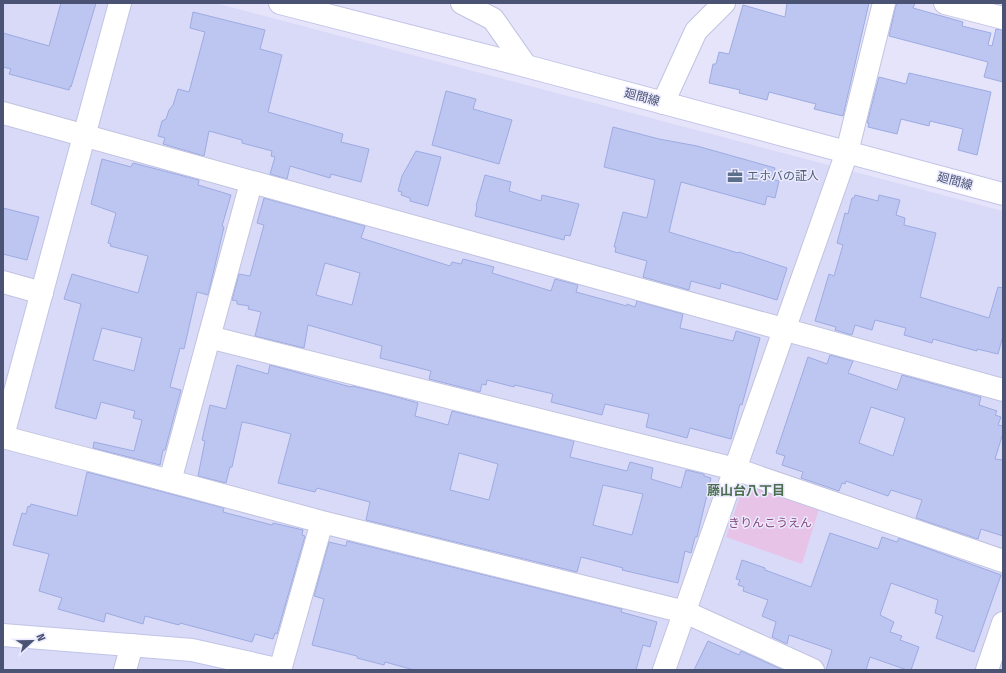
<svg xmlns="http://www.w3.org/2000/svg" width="1006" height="673" font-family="'Fira Sans Condensed','Noto Sans JP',sans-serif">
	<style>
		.residential { fill: #d9d9f8 }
		.green { fill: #e8c3e8 }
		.building { fill: #bcc6f0; stroke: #9dabe2; fill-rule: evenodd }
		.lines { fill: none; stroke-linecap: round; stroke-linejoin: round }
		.street-casing { stroke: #c0c3e0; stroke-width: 24 }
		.secondary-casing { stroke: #c0c4e6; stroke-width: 24 }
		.street { stroke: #fff; stroke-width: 22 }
		.secondary { stroke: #fff; stroke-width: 22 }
		.labels { text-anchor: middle; stroke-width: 3; stroke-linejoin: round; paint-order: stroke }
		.street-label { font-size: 12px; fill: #4a5373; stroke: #ebeafe }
		.service-label { font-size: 12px; fill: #4e5e75; stroke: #ebeafe; text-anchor: start }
		.park-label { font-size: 12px; fill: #84487c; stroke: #ebeafe }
		.neighbourhood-label { font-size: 13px; font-weight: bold; fill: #4c6e4f; stroke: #ebeafe }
	</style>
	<rect width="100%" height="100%" fill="#e5e4fb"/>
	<path class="residential" d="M 3,3 L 215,3 L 1003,211 L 1003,670 L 3,670 Z"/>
	<path class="green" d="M 750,486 L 819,509 L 802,564 L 726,537 L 742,490 Z"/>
	<path class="building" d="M 61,3 L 96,3 L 71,87 L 70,86 L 69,90 L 9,74 L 11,69 L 3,67 L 3,33 L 49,46 Z
		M 787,3 L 869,3 L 843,116 L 814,109 L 816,104 L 769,92 L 767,100 L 739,93 L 740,90 L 709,83 L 713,64 L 716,64 L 719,52 L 729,54 L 743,5 L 785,17 Z
		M 899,3 L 915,3 L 913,8 L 963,22 L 962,26 L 991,33 L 988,45 L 992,46 L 996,29 L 1003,30 L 1003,82 L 984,77 L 988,62 L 889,36 L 896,5 Z
		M 193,12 L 265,30 L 260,49 L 282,55 L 268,112 L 343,134 L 341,142 L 369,149 L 361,182 L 331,174 L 330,178 L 290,166 L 287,179 L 270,174 L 275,157 L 271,156 L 272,151 L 242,143 L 242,140 L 209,131 L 204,156 L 163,144 L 165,138 L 158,136 L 162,121 L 166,119 L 169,110 L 173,105 L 178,89 L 189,92 L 205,32 L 190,28 Z
		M 909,73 L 991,92 L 977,155 L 958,150 L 963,129 L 930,121 L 929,126 L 901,119 L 897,134 L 868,127 L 869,123 L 867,123 L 879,77 L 906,84 Z
		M 446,91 L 476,99 L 473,109 L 512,120 L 499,164 L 432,145 Z
		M 613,127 L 659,139 L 697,146 L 775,168 L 772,179 L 779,181 L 775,198 L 767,196 L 765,205 L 681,182 L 669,232 L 738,253 L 739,252 L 787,268 L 777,300 L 721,283 L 720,289 L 691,281 L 689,290 L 643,277 L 647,261 L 615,252 L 616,247 L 614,247 L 623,212 L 647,218 L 655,180 L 604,167 Z
		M 416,151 L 441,157 L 428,206 L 410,201 L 410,198 L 401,195 L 402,192 L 398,191 L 402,176 Z
		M 102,159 L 131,167 L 133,163 L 199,180 L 198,185 L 231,195 L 222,226 L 224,227 L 208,295 L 197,292 L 184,349 L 180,348 L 170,387 L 181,390 L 165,450 L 163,450 L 160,465 L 93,448 L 94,442 L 134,451 L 142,420 L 133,418 L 135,411 L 101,402 L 96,419 L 55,408 L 81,304 L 64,299 L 72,274 L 138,293 L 148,256 L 110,246 L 111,244 L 108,243 L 116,213 L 91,204 ZM 102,328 L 142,338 L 134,371 L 93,360 Z
		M 485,175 L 511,182 L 509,191 L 541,201 L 542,195 L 579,204 L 570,236 L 565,235 L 564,240 L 475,216 L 477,207 L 476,206 Z
		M 855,195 L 878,201 L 879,195 L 900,200 L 896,215 L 905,218 L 904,225 L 936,233 L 920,297 L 989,318 L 998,287 L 1003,288 L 1003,336 L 998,354 L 977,349 L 977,351 L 933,339 L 932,343 L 904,335 L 906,328 L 875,320 L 872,330 L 855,325 L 852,335 L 835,330 L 836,327 L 815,321 L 829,274 L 834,276 L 843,245 L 837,243 L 845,213 L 848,214 L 852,198 L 854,198 Z
		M 264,198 L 365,226 L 361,238 L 450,266 L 452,262 L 461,264 L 463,259 L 494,267 L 492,273 L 551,291 L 555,279 L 578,285 L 576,292 L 627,306 L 627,304 L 635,307 L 637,301 L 683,314 L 680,328 L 733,341 L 736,331 L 760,338 L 742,405 L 740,404 L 731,439 L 690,428 L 687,438 L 646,427 L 649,414 L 605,404 L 602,415 L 551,402 L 553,394 L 515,385 L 514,387 L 487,380 L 486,385 L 482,384 L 480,392 L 429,379 L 431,371 L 380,358 L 382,346 L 308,325 L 304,348 L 255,336 L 261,312 L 248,309 L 249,306 L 237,304 L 237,301 L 232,300 L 239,274 L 250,276 L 264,225 L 257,223 ZM 325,263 L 360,273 L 352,305 L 316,295 Z
		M 3,208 L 39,217 L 27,260 L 3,254 Z
		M 830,355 L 853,361 L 848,373 L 897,390 L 902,375 L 981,397 L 979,405 L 997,411 L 995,415 L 1001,417 L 998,425 L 1003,426 L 1003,433 L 995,459 L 1003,460 L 1003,536 L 981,529 L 978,539 L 916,518 L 922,500 L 891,490 L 888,496 L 846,481 L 845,484 L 842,483 L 839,491 L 801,478 L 803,472 L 782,465 L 785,456 L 776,453 L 808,357 L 827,364 ZM 871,407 L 905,418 L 893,456 L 859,443 Z
		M 237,365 L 268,374 L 270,365 L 351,387 L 352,386 L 382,393 L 418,403 L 415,416 L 448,425 L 452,411 L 574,441 L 570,457 L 627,471 L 630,462 L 653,468 L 651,479 L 681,488 L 686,470 L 704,474 L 704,476 L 711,478 L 697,537 L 695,537 L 691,553 L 685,551 L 678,583 L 622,570 L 623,568 L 581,557 L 577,572 L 366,520 L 370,502 L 317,488 L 315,492 L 278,483 L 291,434 L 252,424 L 242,422 L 232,467 L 230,467 L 226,483 L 198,476 L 205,441 L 202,440 L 210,405 L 226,409 ZM 459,453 L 498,464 L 489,500 L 450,490 ZM 603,485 L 643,494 L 632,535 L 593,525 Z
		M 87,472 L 224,508 L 223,512 L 272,525 L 273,523 L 303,530 L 302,535 L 305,536 L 277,634 L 275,633 L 273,639 L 255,634 L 252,642 L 180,623 L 179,625 L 145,616 L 143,624 L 106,613 L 104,622 L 58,609 L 62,598 L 39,591 L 49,554 L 13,545 L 22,513 L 26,514 L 28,506 L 30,507 L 31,504 L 77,516 Z
		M 830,533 L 878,549 L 882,537 L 897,542 L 899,538 L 1001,575 L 974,652 L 936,638 L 943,616 L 935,613 L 938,600 L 891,583 L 880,615 L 894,622 L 890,632 L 902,636 L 900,640 L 919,647 L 911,670 L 907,670 L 870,657 L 866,670 L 826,670 L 832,650 L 789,635 L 787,644 L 772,637 L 776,622 L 762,616 L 768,600 L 743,591 L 744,587 L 738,585 L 740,580 L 736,579 L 742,560 L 765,568 L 765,570 L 811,587 Z
		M 347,541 L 622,609 L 621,612 L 657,622 L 650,647 L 643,645 L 636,670 L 414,670 L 385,662 L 384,665 L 357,658 L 357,656 L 312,645 L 324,599 L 314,596 L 329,542 L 346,546 Z
		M 708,641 L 739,655 L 741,651 L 783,670 L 694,670 Z"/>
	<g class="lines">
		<g class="street-casing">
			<path id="street" d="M 462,3 L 493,19 L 526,66
				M 945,3 L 1003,18
				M 663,103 L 696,31 L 724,3
				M 3,113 L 1003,390
				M 3,282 L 42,293
				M 209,337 L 735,469 L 1003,561
				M 3,437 L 170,481 L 322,522 L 685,612 L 813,670
				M 170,481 L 251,183
				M 125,670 L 132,645
				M 280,670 L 322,522
				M 664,670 L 847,152 L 884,3
				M 987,670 L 1003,623"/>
		</g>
		<g class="secondary-casing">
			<path id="secondary" d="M 280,3 L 526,66 L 1003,194
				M 3,436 L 120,3
				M 3,635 L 192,650 L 281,670"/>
		</g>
		<use href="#street" class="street"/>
		<use href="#secondary" class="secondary"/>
	</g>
	<defs>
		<g id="office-bare" transform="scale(1.2)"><path d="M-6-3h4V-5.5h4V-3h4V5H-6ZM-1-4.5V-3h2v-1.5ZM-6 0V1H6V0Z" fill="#5c6f8a" stroke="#ebeafe" stroke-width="2.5" paint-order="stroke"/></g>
	</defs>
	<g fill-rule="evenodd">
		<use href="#office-bare" x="735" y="176"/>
	</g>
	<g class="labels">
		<g class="street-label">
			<text transform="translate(642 97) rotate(15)" y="4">廻間線</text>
			<text transform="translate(955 181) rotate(15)" y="4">廻間線</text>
		</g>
		<g class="service-label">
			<text x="747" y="180">エホバの証人</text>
		</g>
		<g class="park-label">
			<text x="770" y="527">きりんこうえん</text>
		</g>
		<g class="neighbourhood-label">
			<text x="746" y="495">藤山台八丁目</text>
		</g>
	</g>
	<rect width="1006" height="673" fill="none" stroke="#4a5373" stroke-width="8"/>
	<g transform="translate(32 641) rotate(68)" stroke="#ebeafe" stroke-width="3" paint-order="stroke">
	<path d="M0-3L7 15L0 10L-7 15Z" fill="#4a5373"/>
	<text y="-6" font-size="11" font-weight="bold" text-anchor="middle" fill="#4a5373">N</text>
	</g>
</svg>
